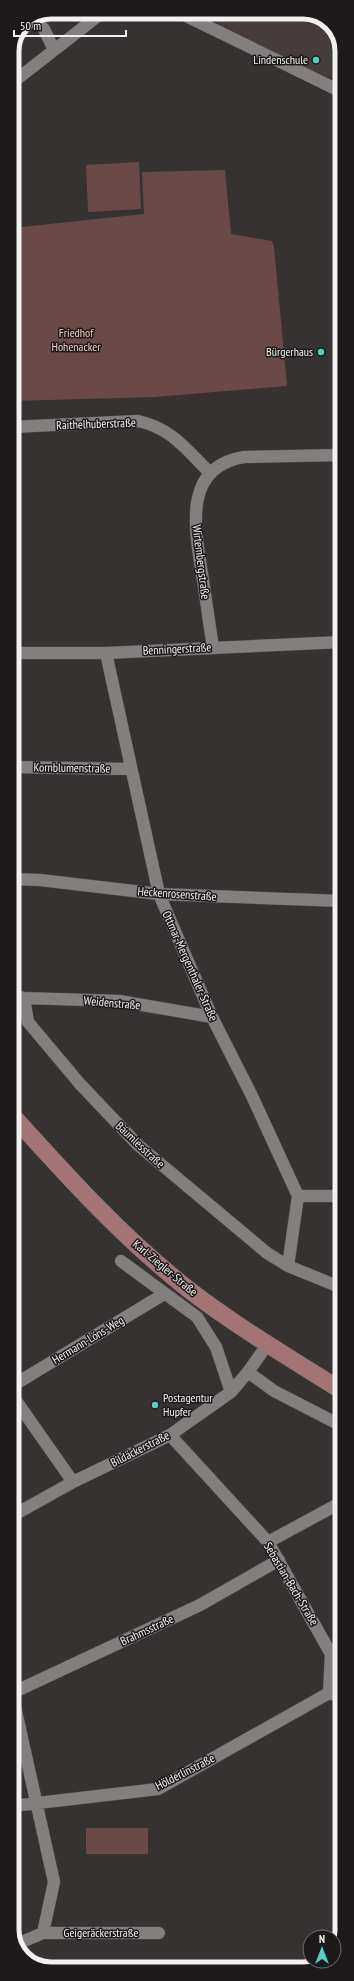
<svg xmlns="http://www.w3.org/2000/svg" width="354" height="1981" font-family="'PT Sans Narrow',sans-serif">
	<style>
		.built { fill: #463c3c }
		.green { fill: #6b4948 }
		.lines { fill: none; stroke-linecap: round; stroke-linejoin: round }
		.street-casing { stroke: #545252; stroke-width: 13 }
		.secondary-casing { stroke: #545252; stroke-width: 18 }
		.street { stroke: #847f7f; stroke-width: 12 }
		.secondary { stroke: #a27476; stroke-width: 17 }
		.poi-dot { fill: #56cec4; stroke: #1c1a1a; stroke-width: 1.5 }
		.labels { text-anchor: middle; stroke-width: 3; stroke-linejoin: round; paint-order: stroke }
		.poi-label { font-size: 12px; fill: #f2f0f0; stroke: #1c1a1a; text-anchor: end }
		.park-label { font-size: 12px; fill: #fbc6c4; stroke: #1c1a1a }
		.street-label { font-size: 12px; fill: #f2f0f0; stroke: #1c1a1a }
		.rim { fill: none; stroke: #f2f0f0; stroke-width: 5 }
	</style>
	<rect width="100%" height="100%" fill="#363232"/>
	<path class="built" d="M 218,12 L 308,12 L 331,23 L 342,45 L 342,82 L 320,74 L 218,25 Z"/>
	<path class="green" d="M 139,162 L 141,209 L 88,212 L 86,165 Z
		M 225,170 L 231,234 L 272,241 L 274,247 L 287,386 L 155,397 L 12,401 L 12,228 L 144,214 L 142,172 Z
		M 86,1828 L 148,1828 L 148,1854 L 86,1854 Z"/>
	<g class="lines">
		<g class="street-casing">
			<path id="street" d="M 178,12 L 342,92
				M 34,19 L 44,29 L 54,50
				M 12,83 L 103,12
				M 12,427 L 138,421 C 171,428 186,449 209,472
				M 213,647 C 209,623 206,599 202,574 C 195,529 182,467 244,457 L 342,455
				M 12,653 L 106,653 L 342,642
				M 106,653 L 159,894 L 212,1017 L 252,1096 L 298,1196 L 288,1266
				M 12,767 L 131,769
				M 12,879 L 40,880 L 159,894 L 342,901
				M 12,995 L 24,998 L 119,1001 L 212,1017
				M 24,998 L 28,1022 L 80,1084 L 138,1145 L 267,1253 L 288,1266 L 342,1288
				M 298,1196 L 342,1196
				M 121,1261 L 197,1317 L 216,1347 L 231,1392
				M 248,1372 L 274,1391 L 342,1426
				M 12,1386 L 164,1294
				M 12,1395 L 73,1482
				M 170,1435 L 268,1542 L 331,1654 L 329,1693
				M 12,1516 L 73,1482 L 170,1435 L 231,1392 L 248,1372 L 267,1345
				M 268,1542 L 342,1502
				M 12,1693 L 200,1605 L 279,1560
				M 12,1693 L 54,1882 L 43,1933 L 17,1944
				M 12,1806 L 158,1789 L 329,1693 L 342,1697
				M 43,1933 L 159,1933"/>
		</g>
		<g class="secondary-casing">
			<path id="secondary" d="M 12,1115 C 67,1176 123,1238 188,1289 C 237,1327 290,1358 342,1391"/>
		</g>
		<use href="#street" class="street"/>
		<use href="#secondary" class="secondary"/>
	</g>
	<g class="poi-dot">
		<circle cx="316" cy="60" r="4"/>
		<circle cx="321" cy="352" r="4"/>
		<circle cx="155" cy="1405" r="4"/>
	</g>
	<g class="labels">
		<g class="poi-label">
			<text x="308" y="64">Lindenschule</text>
			<text x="313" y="356">Bürgerhaus</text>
			<text x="163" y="1402" text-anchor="start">Postagentur<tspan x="163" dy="14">Hupfer</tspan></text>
		</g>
		<g class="park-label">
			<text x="76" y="337">Friedhof<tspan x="76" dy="14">Hohenacker</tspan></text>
		</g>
		<g class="street-label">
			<text transform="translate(96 424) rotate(-2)" y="4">Raithelhuberstraße</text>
			<text transform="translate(201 562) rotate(83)" y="4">Wirtembergstraße</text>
			<text transform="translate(177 649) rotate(-3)" y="4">Benningerstraße</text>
			<text transform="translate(72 768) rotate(1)" y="4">Kornblumenstraße</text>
			<text transform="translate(177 894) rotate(4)" y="4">Heckenrosenstraße</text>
			<text transform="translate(190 966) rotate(66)" y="4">Ottmar-Mergenthaler-Straße</text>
			<text transform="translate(112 1003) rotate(5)" y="4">Weidenstraße</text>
			<text transform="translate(140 1145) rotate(43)" y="4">Bäumlesstraße</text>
			<text transform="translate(165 1268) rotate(40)" y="4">Karl-Ziegler-Straße</text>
			<text transform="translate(88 1340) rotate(-31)" y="4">Hermann-Löns-Weg</text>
			<text transform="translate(140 1449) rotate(-27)" y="4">Bildäckerstraße</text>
			<text transform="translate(291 1584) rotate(59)" y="4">Sebastian-Bach-Straße</text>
			<text transform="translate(147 1630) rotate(-25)" y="4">Brahmsstraße</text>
			<text transform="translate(185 1772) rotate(-27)" y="4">Hölderlinstraße</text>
			<text x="101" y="1937">Geigeräckerstraße</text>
		</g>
	</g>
	<path d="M0 0H354V1981H0ZM51 19H303A32 32 0 0 1 335 51V1930A32 32 0 0 1 303 1962H51A32 32 0 0 1 19 1930V51A32 32 0 0 1 51 19Z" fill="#1c1a1a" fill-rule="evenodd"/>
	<path class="rim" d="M51 19H303A32 32 0 0 1 335 51V1930A32 32 0 0 1 303 1962H51A32 32 0 0 1 19 1930V51A32 32 0 0 1 51 19Z"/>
	<g transform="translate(322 1949)"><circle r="19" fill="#1c1a1a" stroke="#727070"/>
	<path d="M0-3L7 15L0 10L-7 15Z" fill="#56cec4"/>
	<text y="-6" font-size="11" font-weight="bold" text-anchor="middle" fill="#f2f0f0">N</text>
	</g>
	<path d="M14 30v6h112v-6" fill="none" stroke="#f2f0f0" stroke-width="2"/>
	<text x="20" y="30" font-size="12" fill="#f2f0f0" stroke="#1c1a1a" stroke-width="3" paint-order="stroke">50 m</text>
</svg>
